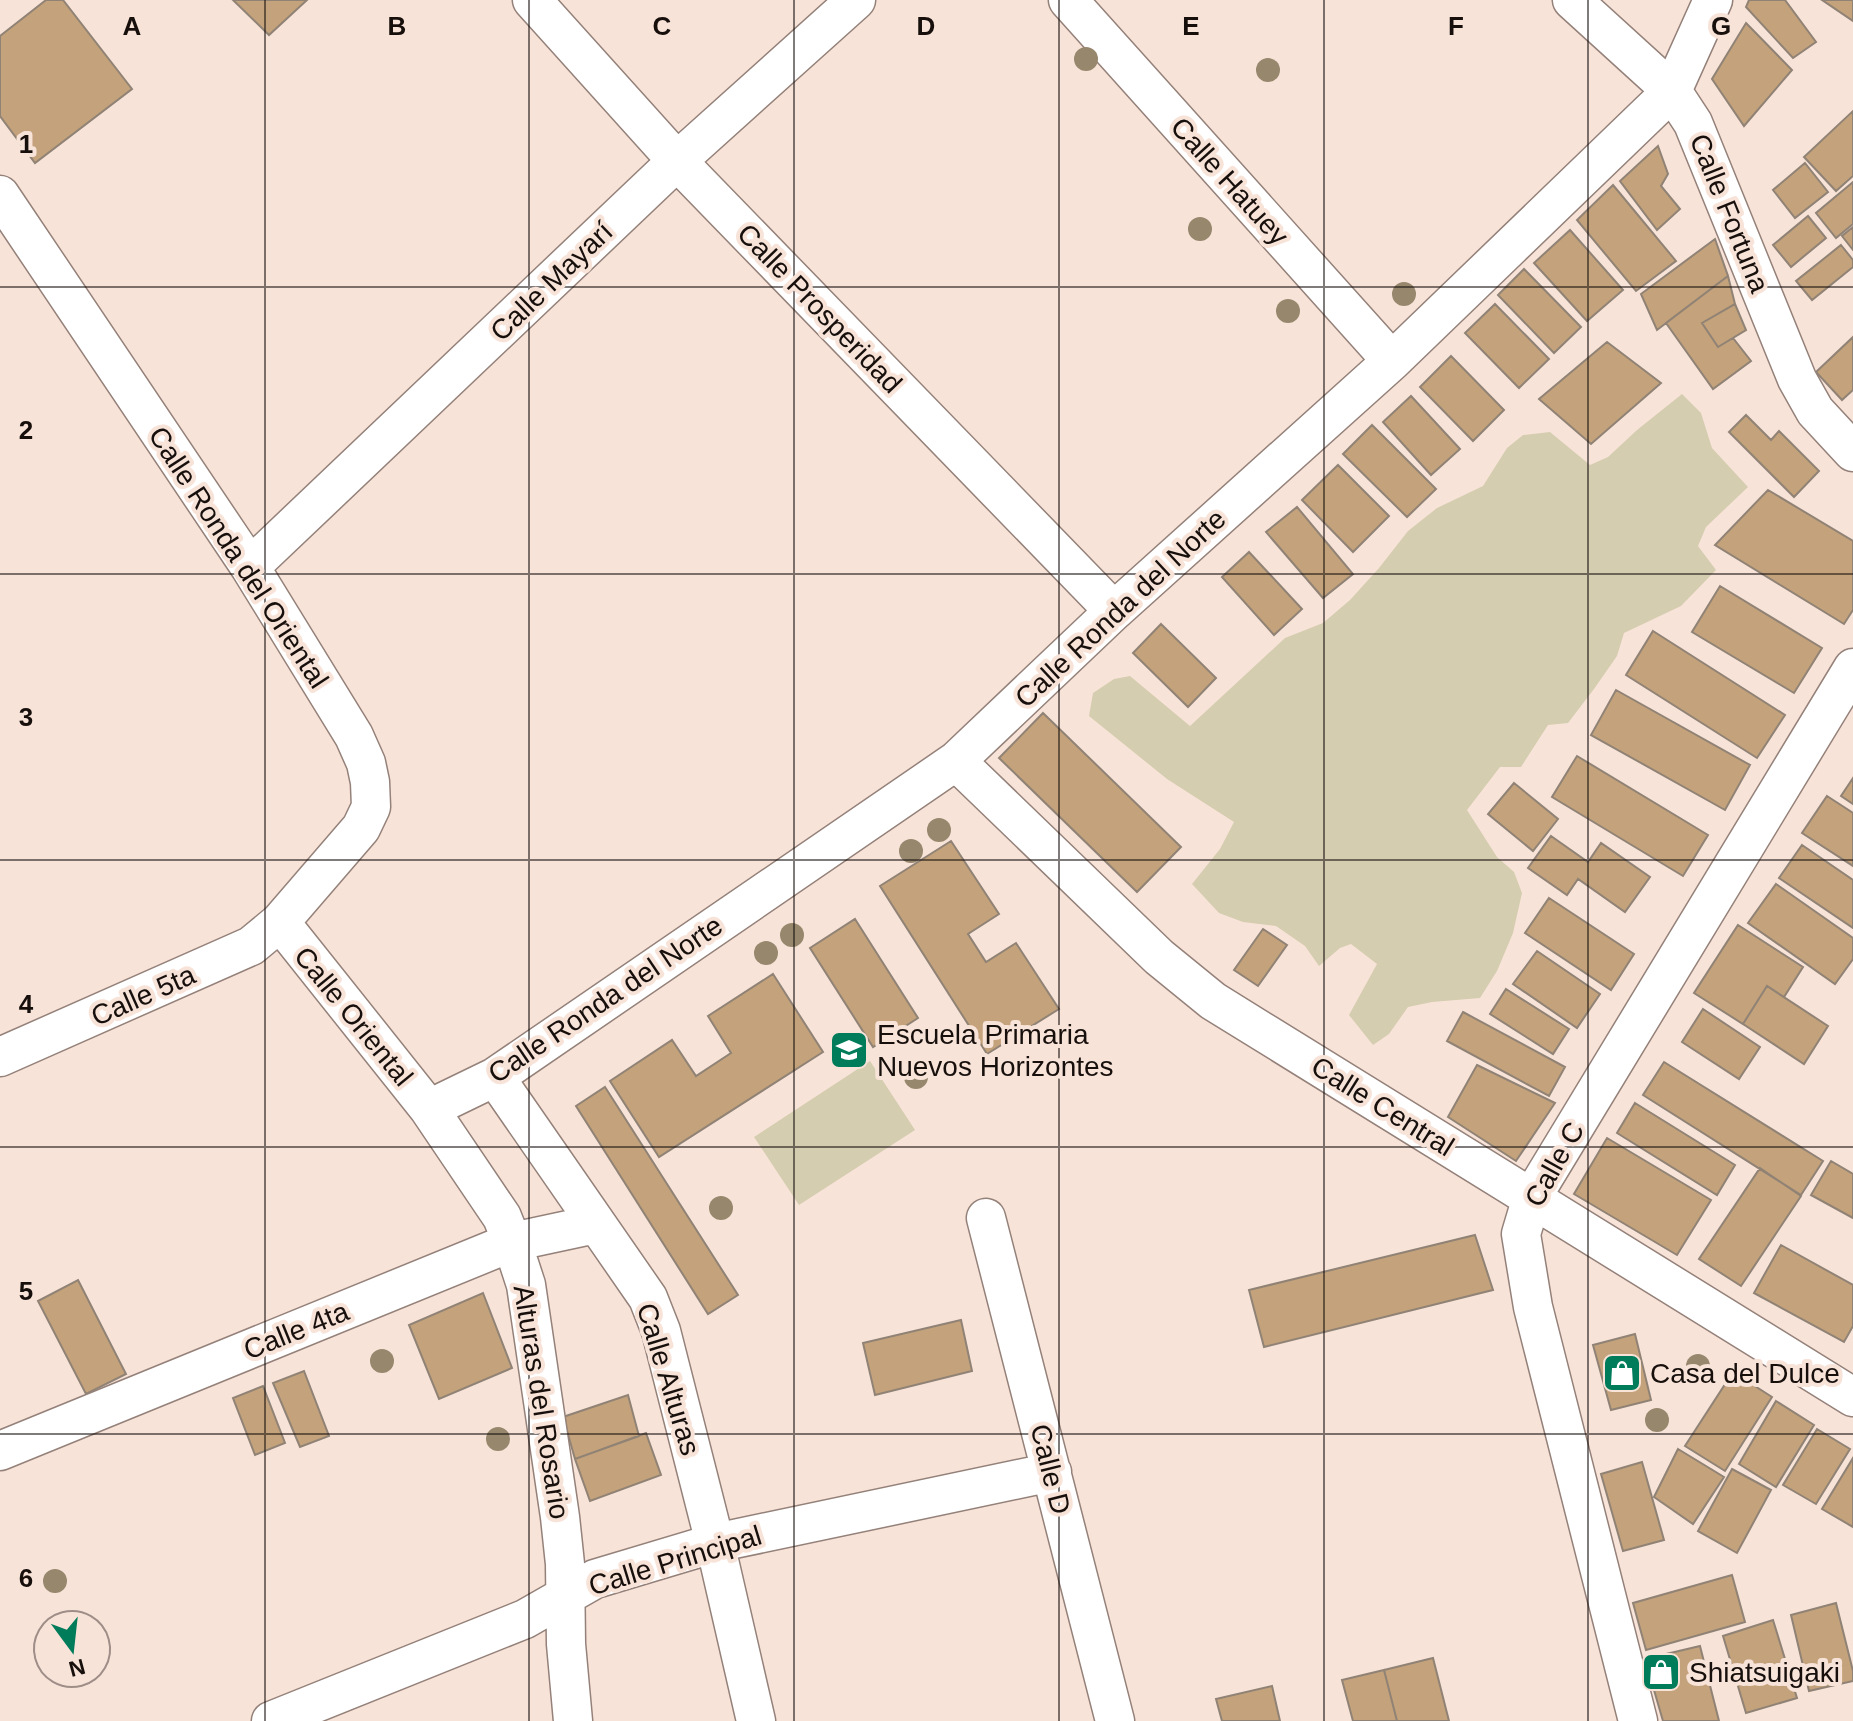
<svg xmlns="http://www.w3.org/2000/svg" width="1853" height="1721" font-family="Arial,sans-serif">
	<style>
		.green { fill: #d5cdaf }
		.building { fill: #c4a27b; stroke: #908375; stroke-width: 2 }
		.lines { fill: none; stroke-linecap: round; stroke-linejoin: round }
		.minor-casing { stroke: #948179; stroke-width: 41 }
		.minor { stroke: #fff; stroke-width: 38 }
		.tree { fill: #96876d }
		.grid { fill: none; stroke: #160f0c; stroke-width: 2; stroke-opacity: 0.55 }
		.labels { text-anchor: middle; stroke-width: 8; stroke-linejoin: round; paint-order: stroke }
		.street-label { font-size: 28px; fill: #160f0c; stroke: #f8e3d9 }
		.poi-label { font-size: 28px; fill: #160f0c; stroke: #f8e3d9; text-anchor: start }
		.grid-label { font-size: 26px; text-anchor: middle; font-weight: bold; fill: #160f0c; stroke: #f8e3d9; stroke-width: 8; stroke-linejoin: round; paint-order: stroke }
	</style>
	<rect width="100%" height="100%" fill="#f8e3d9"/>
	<path class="green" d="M 1682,394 L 1701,413 L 1712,448 L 1748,487 L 1706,527 L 1698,546 L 1716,570 L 1681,606 L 1624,633 L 1617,656 L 1594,689 L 1568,723 L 1548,725 L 1521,767 L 1500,767 L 1467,810 L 1497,857 L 1514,872 L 1522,893 L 1513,933 L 1497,971 L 1480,998 L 1432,1002 L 1408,1007 L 1389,1034 L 1373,1045 L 1349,1015 L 1377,964 L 1351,944 L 1340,948 L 1319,966 L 1305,946 L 1276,926 L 1243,922 L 1219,913 L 1192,884 L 1220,849 L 1234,822 L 1167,779 L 1089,716 L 1093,693 L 1114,679 L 1130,676 L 1190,726 L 1285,638 L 1323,623 L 1350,600 L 1379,568 L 1408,531 L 1437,508 L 1483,486 L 1507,448 L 1523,435 L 1550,432 L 1590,465 L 1608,457 L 1637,430 Z
		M 870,1061 L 915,1130 L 799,1205 L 754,1137 Z"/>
	<path class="building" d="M 46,0 L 63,0 L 132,89 L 35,163 L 0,116 L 0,36 Z
		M 233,0 L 307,0 L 269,35 Z
		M 1749,0 L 1785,0 L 1816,42 L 1793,58 L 1746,7 Z
		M 1822,0 L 1853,0 L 1853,21 Z
		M 1746,23 L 1792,70 L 1744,126 L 1712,79 Z
		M 1853,111 L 1853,176 L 1836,191 L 1804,157 Z
		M 1658,146 L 1668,174 L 1661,186 L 1680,209 L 1657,230 L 1620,181 Z
		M 1805,163 L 1828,192 L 1795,218 L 1773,190 Z
		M 1853,182 L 1853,224 L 1836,238 L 1816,213 Z
		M 1613,185 L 1676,261 L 1636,291 L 1577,220 Z
		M 1808,216 L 1826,238 L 1791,267 L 1773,245 Z
		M 1853,227 L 1853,250 L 1842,236 Z
		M 1570,230 L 1623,290 L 1587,321 L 1534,263 Z
		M 1715,239 L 1728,276 L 1657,330 L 1641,294 Z
		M 1841,245 L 1853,260 L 1853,267 L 1812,300 L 1796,281 Z
		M 1524,269 L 1581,327 L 1554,353 L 1498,295 Z
		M 1728,276 L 1735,304 L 1702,323 L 1718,347 L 1733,338 L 1751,361 L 1713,389 L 1666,323 Z
		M 1495,304 L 1549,359 L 1519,388 L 1465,333 Z
		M 1735,304 L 1746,330 L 1718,347 L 1702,323 Z
		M 1853,337 L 1853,390 L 1842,400 L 1816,372 Z
		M 1607,342 L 1661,383 L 1591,444 L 1539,399 Z
		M 1451,356 L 1504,410 L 1473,441 L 1420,387 Z
		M 1411,396 L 1460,449 L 1431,475 L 1383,422 Z
		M 1746,415 L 1771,440 L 1779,431 L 1819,471 L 1794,497 L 1729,432 Z
		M 1372,425 L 1436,489 L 1407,517 L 1343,454 Z
		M 1338,465 L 1389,516 L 1353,552 L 1302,500 Z
		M 1768,490 L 1853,541 L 1853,610 L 1844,624 L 1715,545 Z
		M 1297,507 L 1353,574 L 1323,598 L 1266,532 Z
		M 1249,552 L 1302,609 L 1274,635 L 1222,577 Z
		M 1720,586 L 1822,648 L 1794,693 L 1692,632 Z
		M 1161,624 L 1216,678 L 1188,707 L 1133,653 Z
		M 1653,631 L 1785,715 L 1757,758 L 1626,675 Z
		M 1616,690 L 1750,765 L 1725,810 L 1591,735 Z
		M 1043,713 L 1181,847 L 1137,892 L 999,758 Z
		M 1577,756 L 1708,835 L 1683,876 L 1552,797 Z
		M 1853,778 L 1853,804 L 1841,796 Z
		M 1514,783 L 1558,819 L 1533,851 L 1488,814 Z
		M 1827,796 L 1853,813 L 1853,866 L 1802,833 Z
		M 1551,836 L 1588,862 L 1601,843 L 1650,877 L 1625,912 L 1578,879 L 1567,895 L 1528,868 Z
		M 951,841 L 999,914 L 968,934 L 986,962 L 1016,943 L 1059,1009 L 987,1054 L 880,886 Z
		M 1802,845 L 1853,880 L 1853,928 L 1779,878 Z
		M 1776,884 L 1853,938 L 1853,959 L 1835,984 L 1748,923 Z
		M 1549,898 L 1634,954 L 1611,990 L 1525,933 Z
		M 855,919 L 918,1018 L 873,1047 L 810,948 Z
		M 1738,925 L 1803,967 L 1784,997 L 1767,986 L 1743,1024 L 1694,993 Z
		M 1263,929 L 1287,945 L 1258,986 L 1234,970 Z
		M 1537,951 L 1600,994 L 1577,1028 L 1513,984 Z
		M 773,974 L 823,1052 L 659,1157 L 610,1081 L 672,1040 L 696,1076 L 731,1053 L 708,1016 Z
		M 1767,986 L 1828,1026 L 1804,1064 L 1743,1024 Z
		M 1506,989 L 1569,1029 L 1553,1054 L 1490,1014 Z
		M 1703,1009 L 1760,1047 L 1739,1079 L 1682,1042 Z
		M 1463,1012 L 1565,1067 L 1549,1096 L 1447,1041 Z
		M 1664,1062 L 1823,1161 L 1801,1195 L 1643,1095 Z
		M 1477,1065 L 1555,1103 L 1516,1161 L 1448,1117 Z
		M 605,1087 L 738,1295 L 708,1314 L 576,1106 Z
		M 1635,1103 L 1735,1165 L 1717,1195 L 1617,1133 Z
		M 1607,1138 L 1711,1200 L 1677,1255 L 1574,1194 Z
		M 1831,1161 L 1853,1174 L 1853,1218 L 1811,1195 Z
		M 1760,1168 L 1801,1196 L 1741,1286 L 1699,1259 Z
		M 1475,1235 L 1493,1290 L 1264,1347 L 1249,1290 Z
		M 1781,1245 L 1853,1285 L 1853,1326 L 1844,1342 L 1754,1293 Z
		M 78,1280 L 126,1374 L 86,1394 L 38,1301 Z
		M 483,1293 L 512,1368 L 439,1399 L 409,1325 Z
		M 961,1320 L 972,1371 L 875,1395 L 863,1343 Z
		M 1635,1334 L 1651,1400 L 1611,1410 L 1593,1345 Z
		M 304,1371 L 329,1436 L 300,1447 L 273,1383 Z
		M 1733,1372 L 1772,1397 L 1725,1471 L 1685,1446 Z
		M 263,1386 L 285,1443 L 255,1455 L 233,1398 Z
		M 628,1395 L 639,1436 L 575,1459 L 563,1417 Z
		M 1776,1401 L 1814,1425 L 1776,1487 L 1739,1464 Z
		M 1817,1429 L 1850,1449 L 1816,1504 L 1783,1485 Z
		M 646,1433 L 661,1475 L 590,1501 L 575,1459 Z
		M 1678,1449 L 1724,1477 L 1693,1524 L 1654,1497 Z
		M 1853,1458 L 1853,1527 L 1822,1509 Z
		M 1642,1462 L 1664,1540 L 1623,1551 L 1601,1474 Z
		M 1732,1469 L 1771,1490 L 1737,1553 L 1698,1531 Z
		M 1732,1575 L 1745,1622 L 1646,1650 L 1633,1603 Z
		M 1836,1603 L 1853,1671 L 1853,1681 L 1809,1691 L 1791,1615 Z
		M 1773,1620 L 1797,1698 L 1746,1713 L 1723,1636 Z
		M 1700,1646 L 1719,1721 L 1663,1721 L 1645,1659 Z
		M 1433,1658 L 1449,1721 L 1397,1721 L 1384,1670 Z
		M 1384,1670 L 1397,1721 L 1353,1721 L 1342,1680 Z
		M 1272,1686 L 1280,1721 L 1222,1721 L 1216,1699 Z"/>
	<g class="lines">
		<g class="minor-casing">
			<path id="minor" d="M 532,0 L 677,161 L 1114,611
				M 1068,0 L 1392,361
				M 1572,0 L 1672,91 L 1693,123 L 1797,379 L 1815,411 L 1853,452
				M 0,195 L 250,567 L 354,736 L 366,763 L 370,782 L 371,807 L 361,828 L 280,922 L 251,946 L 0,1057
				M 250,567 L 677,161 L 856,0
				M 956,761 L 1159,957 L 1213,1001 L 1853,1397
				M 280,922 L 429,1109 L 502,1217 L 512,1242 L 526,1285 L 560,1517 L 565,1564 L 566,1644 L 573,1721
				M 495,1077 L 648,1298 L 661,1331 L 715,1543 L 756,1721
				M 429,1109 L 495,1077 L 956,761 L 1114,611 L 1392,361 L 1672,91 L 1713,0
				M 986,1218 L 1115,1721
				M 0,1451 L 512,1242 L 596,1224
				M 271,1721 L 525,1619 L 595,1579 L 715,1543 L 1052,1472
				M 1638,1721 L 1533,1307 L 1521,1234 L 1532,1197 L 1853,668"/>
		</g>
		<use href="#minor" class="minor"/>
	</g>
	<g class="tree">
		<circle cx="1086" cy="59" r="12"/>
		<circle cx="1268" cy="70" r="12"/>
		<circle cx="1200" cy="229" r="12"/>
		<circle cx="1404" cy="294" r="12"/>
		<circle cx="1288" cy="311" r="12"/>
		<circle cx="939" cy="830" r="12"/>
		<circle cx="911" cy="851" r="12"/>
		<circle cx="792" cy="935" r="12"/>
		<circle cx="766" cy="953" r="12"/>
		<circle cx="916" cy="1077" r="12"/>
		<circle cx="721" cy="1208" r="12"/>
		<circle cx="382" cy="1361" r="12"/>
		<circle cx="1698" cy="1366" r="12"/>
		<circle cx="1657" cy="1420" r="12"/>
		<circle cx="498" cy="1439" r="12"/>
		<circle cx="55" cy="1581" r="12"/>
	</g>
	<path class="grid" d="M 265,0 L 265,1721M 529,0 L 529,1721M 794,0 L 794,1721M 1059,0 L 1059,1721M 1324,0 L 1324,1721M 1588,0 L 1588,1721M 0,287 L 1853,287M 0,574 L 1853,574M 0,860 L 1853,860M 0,1147 L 1853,1147M 0,1434 L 1853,1434"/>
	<defs>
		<g id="school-square" transform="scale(2)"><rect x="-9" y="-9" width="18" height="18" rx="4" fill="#017c5a" stroke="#f8e3d9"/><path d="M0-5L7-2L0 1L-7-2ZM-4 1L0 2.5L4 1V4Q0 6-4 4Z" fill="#fff"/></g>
		<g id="shop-square" transform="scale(2)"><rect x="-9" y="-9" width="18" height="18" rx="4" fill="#017c5a" stroke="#f8e3d9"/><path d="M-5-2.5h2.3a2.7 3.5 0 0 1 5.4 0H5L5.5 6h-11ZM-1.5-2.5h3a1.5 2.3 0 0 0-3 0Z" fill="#fff"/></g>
	</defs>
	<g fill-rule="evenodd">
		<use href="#school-square" x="849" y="1050"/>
		<use href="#shop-square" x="1622" y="1373"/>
		<use href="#shop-square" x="1661" y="1672"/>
	</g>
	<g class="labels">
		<g class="street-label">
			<text transform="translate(1230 181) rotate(48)" y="10">Calle Hatuey</text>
			<text transform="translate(1730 213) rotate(68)" y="10">Calle Fortuna</text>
			<text transform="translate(551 281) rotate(-44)" y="10">Calle Mayarí</text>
			<text transform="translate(820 308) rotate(46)" y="10">Calle Prosperidad</text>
			<text transform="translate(239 557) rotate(57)" y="10">Calle Ronda del Oriental</text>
			<text transform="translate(1120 608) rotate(-43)" y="10">Calle Ronda del Norte</text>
			<text transform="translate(143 995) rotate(-24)" y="10">Calle 5ta</text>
			<text transform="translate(605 999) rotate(-34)" y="10">Calle Ronda del Norte</text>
			<text transform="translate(354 1016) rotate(51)" y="10">Calle Oriental</text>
			<text transform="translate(1383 1106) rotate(32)" y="10">Calle Central</text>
			<text transform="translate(1554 1164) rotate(-61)" y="10">Calle C</text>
			<text transform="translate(296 1330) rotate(-22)" y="10">Calle 4ta</text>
			<text transform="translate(669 1379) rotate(73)" y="10">Calle Alturas</text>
			<text transform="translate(542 1402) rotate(81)" y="10">Alturas del Rosario</text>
			<text transform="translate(1051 1469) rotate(76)" y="10">Calle D</text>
			<text transform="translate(675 1560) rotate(-17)" y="10">Calle Principal</text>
		</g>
		<g class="poi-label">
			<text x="877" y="1044">Escuela Primaria<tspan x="877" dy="32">Nuevos Horizontes</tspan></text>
			<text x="1650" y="1383">Casa del Dulce</text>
			<text x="1689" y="1682">Shiatsuigaki</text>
		</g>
	</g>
	<g class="grid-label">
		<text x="132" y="35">A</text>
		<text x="397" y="35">B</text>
		<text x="662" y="35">C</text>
		<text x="926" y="35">D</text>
		<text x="1191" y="35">E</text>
		<text x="1456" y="35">F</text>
		<text x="1721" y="35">G</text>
		<text x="26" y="153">1</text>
		<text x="26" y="439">2</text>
		<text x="26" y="726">3</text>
		<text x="26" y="1013">4</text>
		<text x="26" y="1300">5</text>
		<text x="26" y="1587">6</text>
	</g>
	<g transform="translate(72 1649) rotate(165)"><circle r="38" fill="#f8e3d9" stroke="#9e8e87" stroke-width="2"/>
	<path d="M0-6L14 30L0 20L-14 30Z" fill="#017c5a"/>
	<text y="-12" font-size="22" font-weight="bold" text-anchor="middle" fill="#160f0c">N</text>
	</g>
</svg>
